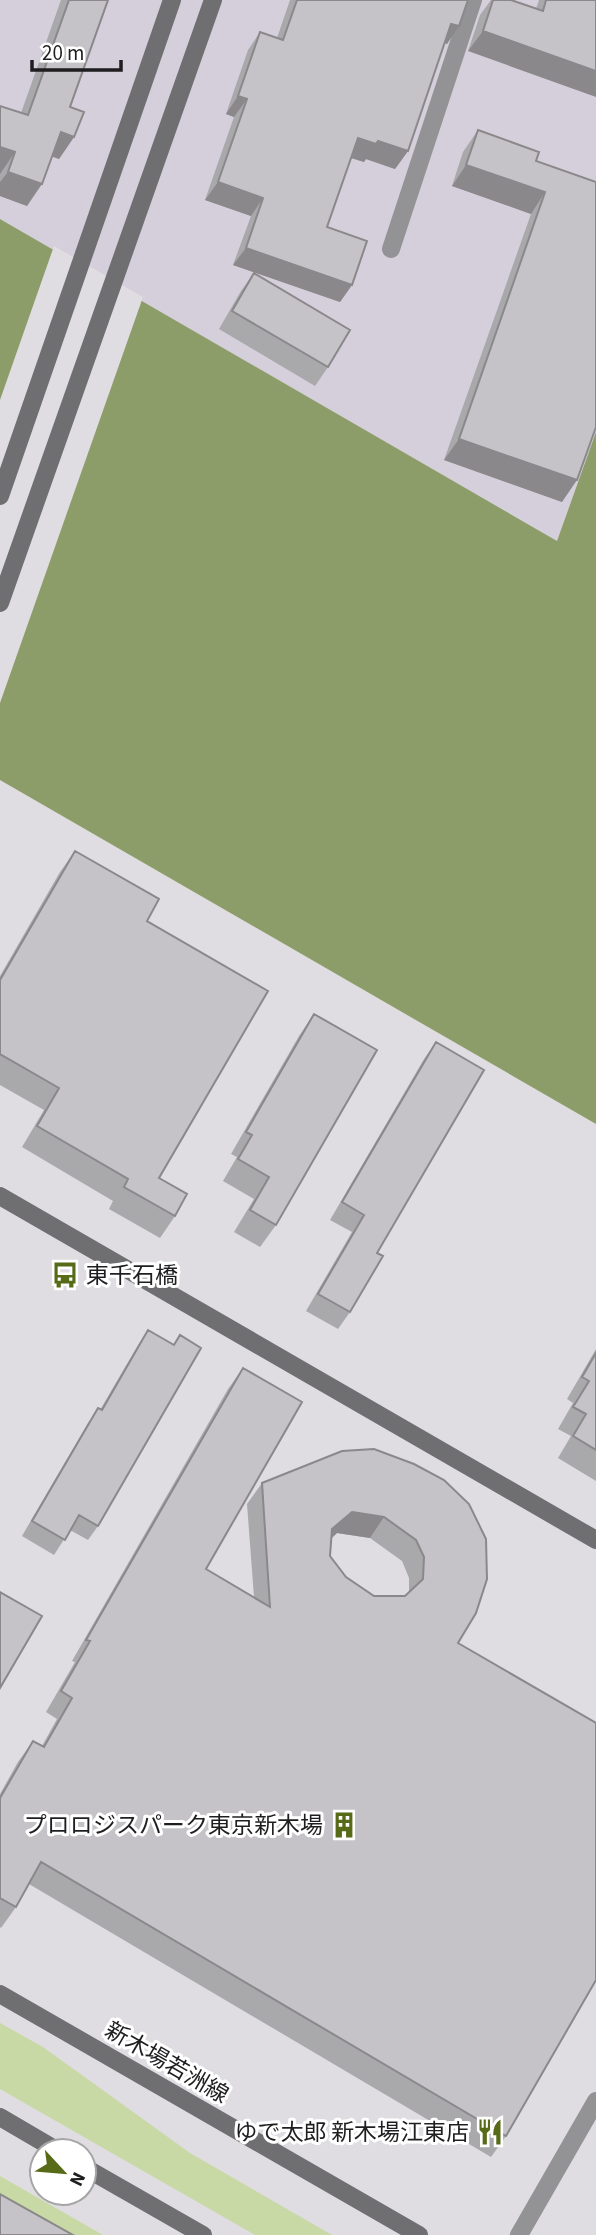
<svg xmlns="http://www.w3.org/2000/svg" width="596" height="2235" font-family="'Source Sans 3','Noto Sans JP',sans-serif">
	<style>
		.built { fill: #d4cfda }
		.green { fill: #c8d9a5 }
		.water { fill: #8d9d69 }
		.pier { fill: #dfdde2 }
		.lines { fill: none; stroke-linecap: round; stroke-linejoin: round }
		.street { stroke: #939294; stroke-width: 18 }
		.secondary { stroke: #6f6e71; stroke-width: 18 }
		.wall { fill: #a9a8ab; fill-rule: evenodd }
		.shaded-wall { fill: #8a888b }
		.building { fill: #c5c3c7; stroke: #8a888b; stroke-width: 2; fill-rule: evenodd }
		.labels { text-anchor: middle; stroke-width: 6; stroke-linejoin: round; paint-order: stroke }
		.poi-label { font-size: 23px; fill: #1e1d1f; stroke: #fff; text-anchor: end }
		.street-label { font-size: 23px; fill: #1e1d1f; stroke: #fff }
	</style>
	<rect width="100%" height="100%" fill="#dfdde2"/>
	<path class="built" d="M 0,0 L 596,0 L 596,432 L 557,541 L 0,219 Z"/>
	<path class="green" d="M 0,2023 L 43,2047 L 190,2153 L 332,2235 L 255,2235 L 0,2089 Z
		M 0,2176 L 103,2235 L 68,2235 L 0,2196 Z"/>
	<path class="water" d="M 0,219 L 557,541 L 596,432 L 596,1124 L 0,780 Z"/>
	<path class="pier" d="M 54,246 L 143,297 L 0,703 L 0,400 Z"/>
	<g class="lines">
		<path class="street" d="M 391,249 L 473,0
			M 519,2235 L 596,2101"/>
		<path class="secondary" d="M 0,496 L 172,0
			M 0,603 L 213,0
			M 0,1196 L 596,1540
			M 0,1994 L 419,2235
			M 0,2117 L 58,2151
			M 84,2167 L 203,2235"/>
	</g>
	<path class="wall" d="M 61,0 L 108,0 L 70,107 L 74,137 L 59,159 L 52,156 L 27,206 L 0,196 L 0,106 L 21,113 Z
		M 290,0 L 468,0 L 447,44 L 445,43 L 408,151 L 395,169 L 366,159 L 364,162 L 351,158 L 327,227 L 352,285 L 340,302 L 233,265 L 251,216 L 205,200 L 234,117 L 226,114 L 248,50 L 260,32 L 277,38 Z
		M 491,0 L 511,0 L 536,9 L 539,0 L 596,0 L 468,51 L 480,15 Z
		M 478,130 L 536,161 L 596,182 L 562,502 L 444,460 L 531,214 L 452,186 L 463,152 Z
		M 254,273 L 328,367 L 315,386 L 219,329 L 241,291 Z
		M 75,851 L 147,921 L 159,1178 L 175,1216 L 160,1238 L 109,1209 L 113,1201 L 22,1147 L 44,1110 L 0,1085 L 0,976 L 60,872 Z
		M 314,1014 L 276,1225 L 260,1247 L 234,1232 L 254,1199 L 223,1181 L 237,1157 L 231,1154 L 299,1036 Z
		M 436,1042 L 377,1253 L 350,1312 L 338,1329 L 306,1311 L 352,1232 L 330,1220 L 424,1059 Z
		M 148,1330 L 174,1345 L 180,1335 L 98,1526 L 88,1540 L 70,1530 L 54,1555 L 22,1536 L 88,1423 L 98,1408 L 100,1410 L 138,1345 Z
		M 596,1349 L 596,1481 L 558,1458 L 571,1436 L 558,1429 L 573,1403 L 567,1399 Z
		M 243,1368 L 206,1569 L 254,1597 L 247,1504 L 262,1483 L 414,1464 L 458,1643 L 506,2136 L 491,2157 L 29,1884 L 16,1907 L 1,1928 L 0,1927 L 0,1794 L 18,1762 L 33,1741 L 42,1746 L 57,1719 L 46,1712 L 75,1662 L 72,1661 L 228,1389 ZM 337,1533 L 370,1538 L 402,1561 L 409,1578 L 409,1592 L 405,1596 L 374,1596 L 346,1577 L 330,1556 L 332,1538 Z"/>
	<path class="shaded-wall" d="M 451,24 L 459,26 L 447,44 L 439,41 Z
		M 483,31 L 596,71 L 596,97 L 468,51 Z
		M 238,96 L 247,99 L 234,117 L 226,114 Z
		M 61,132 L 74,137 L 59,159 L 45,154 Z
		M 358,138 L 378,141 L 408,151 L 395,169 L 366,159 L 364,162 L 345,156 Z
		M 0,147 L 15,152 L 0,174 Z
		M 466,165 L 545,192 L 531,214 L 452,186 Z
		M 8,172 L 42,184 L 27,206 L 0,196 L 0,182 Z
		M 218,182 L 263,198 L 251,216 L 205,200 Z
		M 246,248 L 352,285 L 340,302 L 233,265 Z
		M 459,439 L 577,480 L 562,502 L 444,460 Z
		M 352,1512 L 384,1517 L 370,1538 L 337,1533 L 318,1550 L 332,1529 Z"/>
	<path class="building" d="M 69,0 L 108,0 L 70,107 L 84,112 L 74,137 L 61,132 L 42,184 L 8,172 L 15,152 L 0,147 L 0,106 L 28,115 Z
		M 297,0 L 468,0 L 459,26 L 451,24 L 408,151 L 378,141 L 376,144 L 358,138 L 327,227 L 367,241 L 352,285 L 246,248 L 263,198 L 218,182 L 247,99 L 238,96 L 260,32 L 283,40 Z
		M 493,0 L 511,0 L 543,11 L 546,0 L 596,0 L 596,71 L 483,31 Z
		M 478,130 L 539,152 L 536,161 L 596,182 L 596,427 L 577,480 L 459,439 L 545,192 L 466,165 Z
		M 254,273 L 350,330 L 328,367 L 232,311 Z
		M 75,851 L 159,899 L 147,921 L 268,991 L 159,1178 L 187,1194 L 175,1216 L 124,1187 L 128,1179 L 37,1126 L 59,1088 L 0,1054 L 0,980 Z
		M 314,1014 L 377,1050 L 276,1225 L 250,1210 L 269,1177 L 238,1159 L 252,1135 L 246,1132 Z
		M 436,1042 L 484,1070 L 377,1253 L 383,1256 L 350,1312 L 318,1294 L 364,1215 L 342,1202 Z
		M 148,1330 L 174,1345 L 180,1335 L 201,1348 L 98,1526 L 79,1515 L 65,1540 L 32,1521 L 98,1408 L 102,1410 Z
		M 596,1353 L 596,1450 L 573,1436 L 586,1414 L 573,1407 L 589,1381 L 582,1377 Z
		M 243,1368 L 302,1402 L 206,1569 L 270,1607 L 262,1483 L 342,1451 L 374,1449 L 414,1464 L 444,1480 L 469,1504 L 486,1539 L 487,1579 L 476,1613 L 458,1643 L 596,1723 L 596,1980 L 506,2136 L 41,1862 L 16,1907 L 0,1898 L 0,1798 L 33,1741 L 44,1747 L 72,1698 L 61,1691 L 90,1641 L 86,1640 ZM 352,1512 L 384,1517 L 416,1540 L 424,1557 L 423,1579 L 405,1596 L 374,1596 L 346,1577 L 330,1556 L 332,1529 Z
		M 0,1592 L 42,1616 L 0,1688 Z
		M 0,2194 L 73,2235 L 0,2235 Z"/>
	<defs>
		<g id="bus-bare" transform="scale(2.1)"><path d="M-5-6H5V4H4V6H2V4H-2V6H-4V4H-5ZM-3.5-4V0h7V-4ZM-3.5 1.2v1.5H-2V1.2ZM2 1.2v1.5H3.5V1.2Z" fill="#566a17" stroke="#fff" stroke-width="2.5" paint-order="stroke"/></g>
		<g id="building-bare" transform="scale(2.1)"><path d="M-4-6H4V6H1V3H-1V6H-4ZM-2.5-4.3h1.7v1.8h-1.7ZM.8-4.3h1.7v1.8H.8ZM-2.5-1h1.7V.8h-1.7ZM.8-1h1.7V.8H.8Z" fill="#566a17" stroke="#fff" stroke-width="2.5" paint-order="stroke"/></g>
		<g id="restaurant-bare" transform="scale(2.1)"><path d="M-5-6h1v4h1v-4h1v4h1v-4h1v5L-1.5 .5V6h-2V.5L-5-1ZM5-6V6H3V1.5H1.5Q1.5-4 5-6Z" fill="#566a17" stroke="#fff" stroke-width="2.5" paint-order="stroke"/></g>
	</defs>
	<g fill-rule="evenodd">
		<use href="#bus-bare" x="65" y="1275"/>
		<use href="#building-bare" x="344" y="1825"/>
		<use href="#restaurant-bare" x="490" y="2132"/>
	</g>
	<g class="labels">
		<g class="poi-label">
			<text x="86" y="1283" text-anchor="start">東千石橋</text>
			<text x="323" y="1833">プロロジスパーク東京新木場</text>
			<text x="469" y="2140">ゆで太郎 新木場江東店</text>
		</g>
		<g class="street-label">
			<text transform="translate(167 2062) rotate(30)" y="8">新木場若洲線</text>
		</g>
	</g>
	<g transform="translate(63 2172) rotate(116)"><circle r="33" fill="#ffffff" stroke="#a5a5a5" stroke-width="2"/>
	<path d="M0-5L12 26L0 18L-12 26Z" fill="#566a17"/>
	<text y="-10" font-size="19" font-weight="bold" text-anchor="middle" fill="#1e1d1f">N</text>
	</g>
	<path d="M32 60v10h89v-10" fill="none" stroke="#1e1d1f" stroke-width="3.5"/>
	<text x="42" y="60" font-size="21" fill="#1e1d1f" stroke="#ffffff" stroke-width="5" paint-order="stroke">20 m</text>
</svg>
